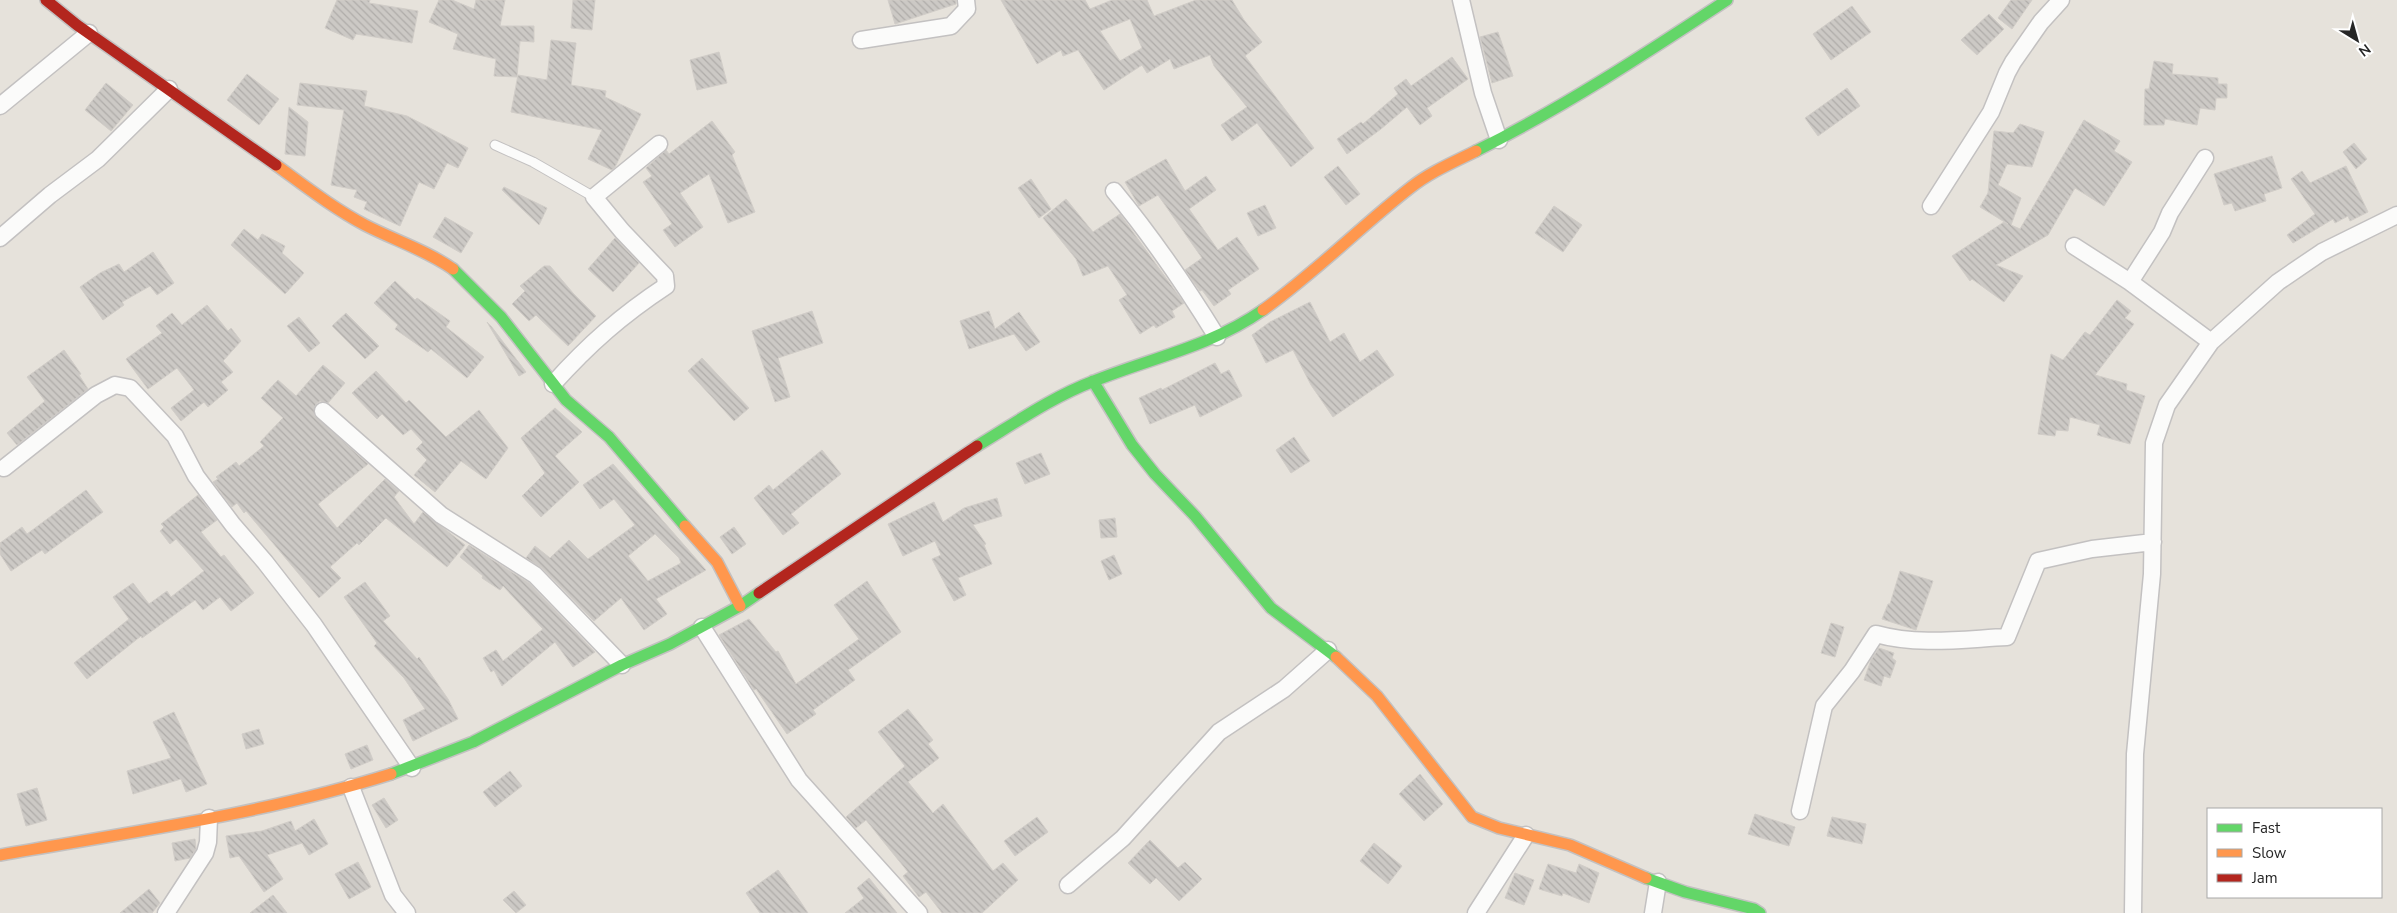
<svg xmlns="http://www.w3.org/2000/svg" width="2397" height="913" font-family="'Nunito Sans',sans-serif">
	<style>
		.building { fill: url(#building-back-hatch); stroke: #d1cdc8; fill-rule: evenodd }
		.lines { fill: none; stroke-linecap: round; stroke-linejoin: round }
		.lane-casing { stroke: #c3c1c1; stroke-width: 11 }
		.street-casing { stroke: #c3c1c1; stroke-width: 19 }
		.fast-casing { stroke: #c3c1c1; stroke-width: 14 }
		.slow-casing { stroke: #c3c1c1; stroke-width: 14 }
		.jam-casing { stroke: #c3c1c1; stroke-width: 14 }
		.lane { stroke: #fbfbfa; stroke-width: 9 }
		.street { stroke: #fbfbfa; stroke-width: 16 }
		.fast { stroke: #63d668; stroke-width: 11 }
		.slow { stroke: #ff974d; stroke-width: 11 }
		.jam { stroke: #b3261e; stroke-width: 11 }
	</style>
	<defs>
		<pattern id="building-back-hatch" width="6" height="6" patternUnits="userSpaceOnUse" patternTransform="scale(1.25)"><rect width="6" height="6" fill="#ccc9c5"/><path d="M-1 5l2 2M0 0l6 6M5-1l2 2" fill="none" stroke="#afaca9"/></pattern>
	</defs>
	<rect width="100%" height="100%" fill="#e6e2db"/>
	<path class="building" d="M 337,0 L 370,0 L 369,3 L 418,11 L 412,43 L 356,34 L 353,40 L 325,28 Z
		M 439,0 L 452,0 L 474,9 L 476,0 L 505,0 L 500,26 L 534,26 L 534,42 L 520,41 L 517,77 L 494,76 L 496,59 L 453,49 L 458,34 L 429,22 Z
		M 573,0 L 595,0 L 592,30 L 571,28 Z
		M 888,0 L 956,0 L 956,4 L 895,24 Z
		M 1001,0 L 1085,0 L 1090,9 L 1112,0 L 1147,0 L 1154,16 L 1196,0 L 1232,0 L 1244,20 L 1262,42 L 1245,56 L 1314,148 L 1291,167 L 1257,123 L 1232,141 L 1221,125 L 1247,107 L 1214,66 L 1210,55 L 1174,69 L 1170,59 L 1147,73 L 1142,65 L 1104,90 L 1078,50 L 1063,56 L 1061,50 L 1037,64 ZM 1130,19 L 1142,48 L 1120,61 L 1100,31 Z
		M 2011,0 L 2032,0 L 2012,29 L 1998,18 Z
		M 1852,6 L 1871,32 L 1831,60 L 1813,34 Z
		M 1989,14 L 2004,29 L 1977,55 L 1961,40 Z
		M 1498,32 L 1513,76 L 1492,83 L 1480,37 Z
		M 551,40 L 576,43 L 571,85 L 606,91 L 605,97 L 641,114 L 615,167 L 612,170 L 588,159 L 602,130 L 511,112 L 518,75 L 547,80 Z
		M 719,52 L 727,83 L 697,90 L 690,60 Z
		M 1452,57 L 1468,79 L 1427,108 L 1432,116 L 1420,125 L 1407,107 L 1381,129 L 1347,154 L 1337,139 L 1361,122 L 1363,124 L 1398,94 L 1394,88 L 1406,79 L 1411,86 Z
		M 2154,61 L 2173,64 L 2172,74 L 2218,78 L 2218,84 L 2227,84 L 2227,98 L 2216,98 L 2215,110 L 2200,108 L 2197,125 L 2165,119 L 2164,125 L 2144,125 L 2145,89 L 2149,89 Z
		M 247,74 L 279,99 L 259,125 L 227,100 Z
		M 106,83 L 133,105 L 111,131 L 85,110 Z
		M 300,83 L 367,91 L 364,106 L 407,116 L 468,148 L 458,168 L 447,163 L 434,189 L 419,182 L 400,226 L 364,209 L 367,202 L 354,197 L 357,190 L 331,185 L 344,110 L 297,105 Z
		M 1847,88 L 1860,106 L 1818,136 L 1805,118 Z
		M 289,107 L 308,122 L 305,156 L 285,154 Z
		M 2084,120 L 2120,141 L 2114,151 L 2132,162 L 2104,206 L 2075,188 L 2048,235 L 1996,265 L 2023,276 L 2004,302 L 1972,279 L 1970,281 L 1952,256 L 2004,222 L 2008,224 L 1980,207 L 1988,193 L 1994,131 L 2013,133 L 2020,124 L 2044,132 L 2032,167 L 2007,164 L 1998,185 L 2021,198 L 2011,225 L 2020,229 Z
		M 712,121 L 735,152 L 732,155 L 755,212 L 728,223 L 709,174 L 680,193 L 703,227 L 675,247 L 663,230 L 672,224 L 643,182 L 652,176 L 646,168 L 666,150 L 669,154 Z
		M 2354,143 L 2367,159 L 2356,169 L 2343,152 Z
		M 2272,156 L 2282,188 L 2264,194 L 2266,201 L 2235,211 L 2232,203 L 2224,205 L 2214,174 Z
		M 1166,159 L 1185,191 L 1206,176 L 1216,190 L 1189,209 L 1218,250 L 1237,237 L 1259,269 L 1228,290 L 1231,294 L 1214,306 L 1202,290 L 1200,291 L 1185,270 L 1202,258 L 1158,195 L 1139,206 L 1125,182 Z
		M 1338,166 L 1360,194 L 1346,205 L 1324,177 Z
		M 2346,166 L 2368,212 L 2350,221 L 2348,216 L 2335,223 L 2333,219 L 2293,243 L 2287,235 L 2315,214 L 2291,179 L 2302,171 L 2310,183 Z
		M 1031,179 L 1051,209 L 1039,218 L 1018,188 Z
		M 504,187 L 547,208 L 539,225 L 502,190 Z
		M 1066,199 L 1093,232 L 1120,214 L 1184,303 L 1172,311 L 1175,317 L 1156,328 L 1154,325 L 1140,334 L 1119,300 L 1127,295 L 1108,266 L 1083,276 L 1076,259 L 1043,218 Z
		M 1265,205 L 1276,228 L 1258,236 L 1247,213 Z
		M 1554,206 L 1582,225 L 1563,252 L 1535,233 Z
		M 445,217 L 473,233 L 461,253 L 433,237 Z
		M 244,229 L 258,240 L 262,234 L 285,246 L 282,253 L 304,273 L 285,294 L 231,245 Z
		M 615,238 L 639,263 L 613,292 L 588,269 Z
		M 153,252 L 174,283 L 157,295 L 150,286 L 122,302 L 124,305 L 103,320 L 80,287 L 100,273 L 119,264 L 124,272 Z
		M 544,266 L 550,266 L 573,293 L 596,316 L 568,346 L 536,315 L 529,321 L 512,304 L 525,291 L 520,286 Z
		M 395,281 L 415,300 L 417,298 L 450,321 L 446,327 L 484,357 L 467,378 L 431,349 L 428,352 L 395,329 L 398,325 L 374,303 Z
		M 2117,300 L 2131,311 L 2125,318 L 2134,324 L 2095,375 L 2127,384 L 2126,390 L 2145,396 L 2130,444 L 2097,435 L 2100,425 L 2070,417 L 2068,431 L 2056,430 L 2055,436 L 2038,434 L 2051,354 L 2063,360 L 2085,332 L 2090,335 Z
		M 1310,302 L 1330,342 L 1344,333 L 1360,362 L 1377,350 L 1394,375 L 1333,417 L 1311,385 L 1293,350 L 1266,363 L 1252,335 L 1270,322 Z
		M 207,305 L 228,331 L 231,328 L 241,341 L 223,361 L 233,372 L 221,382 L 228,390 L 208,407 L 204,402 L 181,421 L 171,408 L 194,390 L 177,368 L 148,389 L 126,359 L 162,333 L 156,326 L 172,313 L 182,325 Z
		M 812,311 L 823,343 L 778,358 L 790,397 L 775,402 L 752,331 Z
		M 989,311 L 995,329 L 1019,312 L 1040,342 L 1026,351 L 1014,334 L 969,349 L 960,321 Z
		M 346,313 L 379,346 L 365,359 L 332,326 Z
		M 299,317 L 320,343 L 309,352 L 287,326 Z
		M 487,322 L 491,326 L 526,372 L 519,376 Z
		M 64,350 L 81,374 L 79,375 L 88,389 L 17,445 L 7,433 L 45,401 L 27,377 Z
		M 702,358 L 749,408 L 734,421 L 688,371 Z
		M 1215,363 L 1221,374 L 1229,370 L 1242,396 L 1200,417 L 1195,405 L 1150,424 L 1139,398 L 1161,388 L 1162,390 Z
		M 323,365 L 345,383 L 328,403 L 320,401 L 316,404 L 314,415 L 368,464 L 318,504 L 337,528 L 385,479 L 399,491 L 394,497 L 414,524 L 423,512 L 465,545 L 447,567 L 386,518 L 359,545 L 357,543 L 330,567 L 341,578 L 319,598 L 246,511 L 244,513 L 237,503 L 232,507 L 213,482 L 218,479 L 216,477 L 236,462 L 239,466 L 264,446 L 260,442 L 283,418 L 261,398 L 278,380 L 296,396 Z
		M 376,371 L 406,403 L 409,400 L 446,437 L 479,410 L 508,448 L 486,479 L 461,461 L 435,492 L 414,475 L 427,460 L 416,449 L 423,442 L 411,429 L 403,435 L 382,414 L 377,419 L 352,393 Z
		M 555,408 L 582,432 L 555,456 L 579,482 L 541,517 L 522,496 L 545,473 L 521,438 Z
		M 1294,437 L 1310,461 L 1291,473 L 1276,450 Z
		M 822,450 L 841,474 L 791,514 L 799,523 L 783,535 L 754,498 L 769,485 L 773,490 Z
		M 1041,453 L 1050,474 L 1025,484 L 1016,463 Z
		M 613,464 L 706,570 L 656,599 L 667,614 L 644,630 L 621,598 L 594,621 L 542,568 L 526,558 L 535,546 L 550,558 L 569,540 L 588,559 L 635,525 L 614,499 L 600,509 L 583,485 ZM 655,534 L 679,558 L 681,563 L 648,581 L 628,556 Z
		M 86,490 L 103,512 L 45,554 L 42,550 L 11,571 L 0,554 L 0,543 L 22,527 L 27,534 Z
		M 198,495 L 217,520 L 201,532 L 221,557 L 224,555 L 254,593 L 231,611 L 220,597 L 203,610 L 195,600 L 142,638 L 141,636 L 87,679 L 74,663 L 129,619 L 113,597 L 133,583 L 149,604 L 167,591 L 171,597 L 204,571 L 176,539 L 170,544 L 160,531 L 164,527 L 161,524 Z
		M 997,498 L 1002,516 L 973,525 L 986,544 L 984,545 L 992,564 L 958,578 L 966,595 L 954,601 L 932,559 L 941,555 L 935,541 L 903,556 L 888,524 L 934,502 L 943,522 L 964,508 Z
		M 1115,518 L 1117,537 L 1101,538 L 1099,520 Z
		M 734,527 L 746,544 L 732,554 L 720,537 Z
		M 469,545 L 529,583 L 595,652 L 573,667 L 555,642 L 502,686 L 494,670 L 491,672 L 483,658 L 496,650 L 503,661 L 543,629 L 503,586 L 500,590 L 482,578 L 483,576 L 460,557 Z
		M 1114,555 L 1122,574 L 1109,580 L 1101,561 Z
		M 1900,571 L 1933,581 L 1916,630 L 1882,619 L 1888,604 L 1890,604 Z
		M 867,581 L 901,632 L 848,670 L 855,680 L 813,710 L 816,714 L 787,734 L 756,689 L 754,690 L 719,635 L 749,619 L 776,652 L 778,651 L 796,684 L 859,639 L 834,605 Z
		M 365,582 L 390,616 L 383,621 L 417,659 L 419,657 L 448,699 L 458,719 L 413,741 L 403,720 L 425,709 L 404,678 L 374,646 L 377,643 L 344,597 Z
		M 1831,623 L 1844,627 L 1835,657 L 1821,653 Z
		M 1879,648 L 1894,653 L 1892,658 L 1896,661 L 1890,678 L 1884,676 L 1881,686 L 1864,680 L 1871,660 Z
		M 908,709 L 933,740 L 928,744 L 939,758 L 908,782 L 933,813 L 943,804 L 993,871 L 1003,863 L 1018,880 L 982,913 L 942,913 L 926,892 L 919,897 L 903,876 L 908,872 L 866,820 L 856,828 L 846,817 L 905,766 L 878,732 Z
		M 174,712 L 207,784 L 186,792 L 181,779 L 133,794 L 127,771 L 171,758 L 153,722 Z
		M 259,729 L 264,744 L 246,749 L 242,734 Z
		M 367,745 L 373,760 L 351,769 L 345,754 Z
		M 510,771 L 522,786 L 495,807 L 483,792 Z
		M 1420,774 L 1443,804 L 1424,821 L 1399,794 Z
		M 37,788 L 47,820 L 26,826 L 17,794 Z
		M 384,798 L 398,820 L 386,828 L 372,805 Z
		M 1755,814 L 1795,827 L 1789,846 L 1748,834 Z
		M 1037,817 L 1048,832 L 1015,856 L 1004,841 Z
		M 1832,817 L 1866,824 L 1862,844 L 1827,836 Z
		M 314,819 L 328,844 L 309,855 L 302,843 L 267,855 L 283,879 L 264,892 L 239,856 L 230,858 L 226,836 L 262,831 L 291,821 L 295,831 Z
		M 195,839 L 196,849 L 190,858 L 175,861 L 172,843 Z
		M 1150,840 L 1178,868 L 1185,862 L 1202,879 L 1179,901 L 1156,878 L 1150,884 L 1128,863 Z
		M 1374,843 L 1402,866 L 1388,884 L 1360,861 Z
		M 358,862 L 371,887 L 349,899 L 335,874 Z
		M 1548,864 L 1576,873 L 1579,864 L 1599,873 L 1589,903 L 1563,893 L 1562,896 L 1539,889 Z
		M 778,870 L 798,898 L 808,913 L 760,913 L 746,893 Z
		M 1515,873 L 1534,880 L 1524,905 L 1505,898 Z
		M 869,878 L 897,913 L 845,913 L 864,898 L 857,888 Z
		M 149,889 L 160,903 L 152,913 L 120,913 Z
		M 514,891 L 526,905 L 516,913 L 503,900 Z
		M 273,895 L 287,913 L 250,913 Z"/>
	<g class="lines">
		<g class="lane-casing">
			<path id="lane" d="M 495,145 L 533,162 L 594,197"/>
		</g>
		<g class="street-casing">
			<path id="street" d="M 1461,0 L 1483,93 L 1499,140
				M 861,40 L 951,26 L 967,9 L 966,0
				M 0,106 L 89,33
				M 1114,191 C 1153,238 1185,285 1217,337
				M 1931,206 L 1991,112 L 2007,73 L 2013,62 L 2041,22 L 2061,0
				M 0,238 L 50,195 L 98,159 L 169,89
				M 2074,246 L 2130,282 L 2211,342
				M 2130,282 L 2162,232 L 2170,213 L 2205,158
				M 553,384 C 589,344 622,315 666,286 L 665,276 L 622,231 L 594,197 L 659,144
				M 323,411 L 441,515 L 535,575 L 622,665
				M 4,468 L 96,395 L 115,385 L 130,388 L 175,436 L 196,476 L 233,525 L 265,562 L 314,625 L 412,768
				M 702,627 L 799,780 L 919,913
				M 351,787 L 393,895 L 407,913
				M 1800,811 L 1824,706 L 1852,671 L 1876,634 C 1919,646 1964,639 2007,637 L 2038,561 L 2092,549 L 2153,542
				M 1068,885 L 1123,838 L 1219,732 L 1284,689 L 1328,650
				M 166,913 L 205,853 L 208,842 L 209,818
				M 1476,913 L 1526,835
				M 1653,913 L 1658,882
				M 2133,913 L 2135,754 L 2152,574 L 2154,443 L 2167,405 L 2211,342 L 2278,282 L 2322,252 L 2397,215"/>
		</g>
		<g class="fast-casing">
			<path id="fast" d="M 1476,151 C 1564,107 1645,54 1727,0
				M 453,269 L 501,317 L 566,400 L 609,437 L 685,526
				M 1093,381 L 1132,445 L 1155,474 L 1195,516 L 1271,608 L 1336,657
				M 977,446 C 1015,423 1052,397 1094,381 C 1151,358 1212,346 1263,310
				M 391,774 L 473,742 L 622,665 L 670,644 L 740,606 L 759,593
				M 1646,878 L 1685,892 L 1754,909 L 1760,913"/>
		</g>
		<g class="slow-casing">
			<path id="slow" d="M 276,165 C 305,186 333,208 365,225 C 394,240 426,250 453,269
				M 1263,310 C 1315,273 1360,227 1410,188 C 1430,172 1454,162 1476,151
				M 685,526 L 717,562 L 740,606
				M 1336,657 L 1377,696 L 1472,817 L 1499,828 L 1570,845 L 1646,878
				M 0,855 C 131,832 264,814 391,774"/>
		</g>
		<g class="jam-casing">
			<path id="jam" d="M 46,0 L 77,25 L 276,165
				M 759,593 L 977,446"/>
		</g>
		<use href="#lane" class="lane"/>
		<use href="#street" class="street"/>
		<use href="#fast" class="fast"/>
		<use href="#slow" class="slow"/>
		<use href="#jam" class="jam"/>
	</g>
	<rect x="2207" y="808" width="175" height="90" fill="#ffffff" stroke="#a8a8a8"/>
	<rect x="2217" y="824" width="25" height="8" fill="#63d668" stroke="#a8a8a8"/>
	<text x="2252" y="833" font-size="15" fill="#262626">Fast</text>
	<rect x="2217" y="849" width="25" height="8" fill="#ff974d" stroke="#a8a8a8"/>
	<text x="2252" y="858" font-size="15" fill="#262626">Slow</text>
	<rect x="2217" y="874" width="25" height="8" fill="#b3261e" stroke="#a8a8a8"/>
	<text x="2252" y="883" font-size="15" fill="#262626">Jam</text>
	<g transform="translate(2357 40) rotate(143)" stroke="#ffffff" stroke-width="4" paint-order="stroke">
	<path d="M0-4L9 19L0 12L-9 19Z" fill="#262626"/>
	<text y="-8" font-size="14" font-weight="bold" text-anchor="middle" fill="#262626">N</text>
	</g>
</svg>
